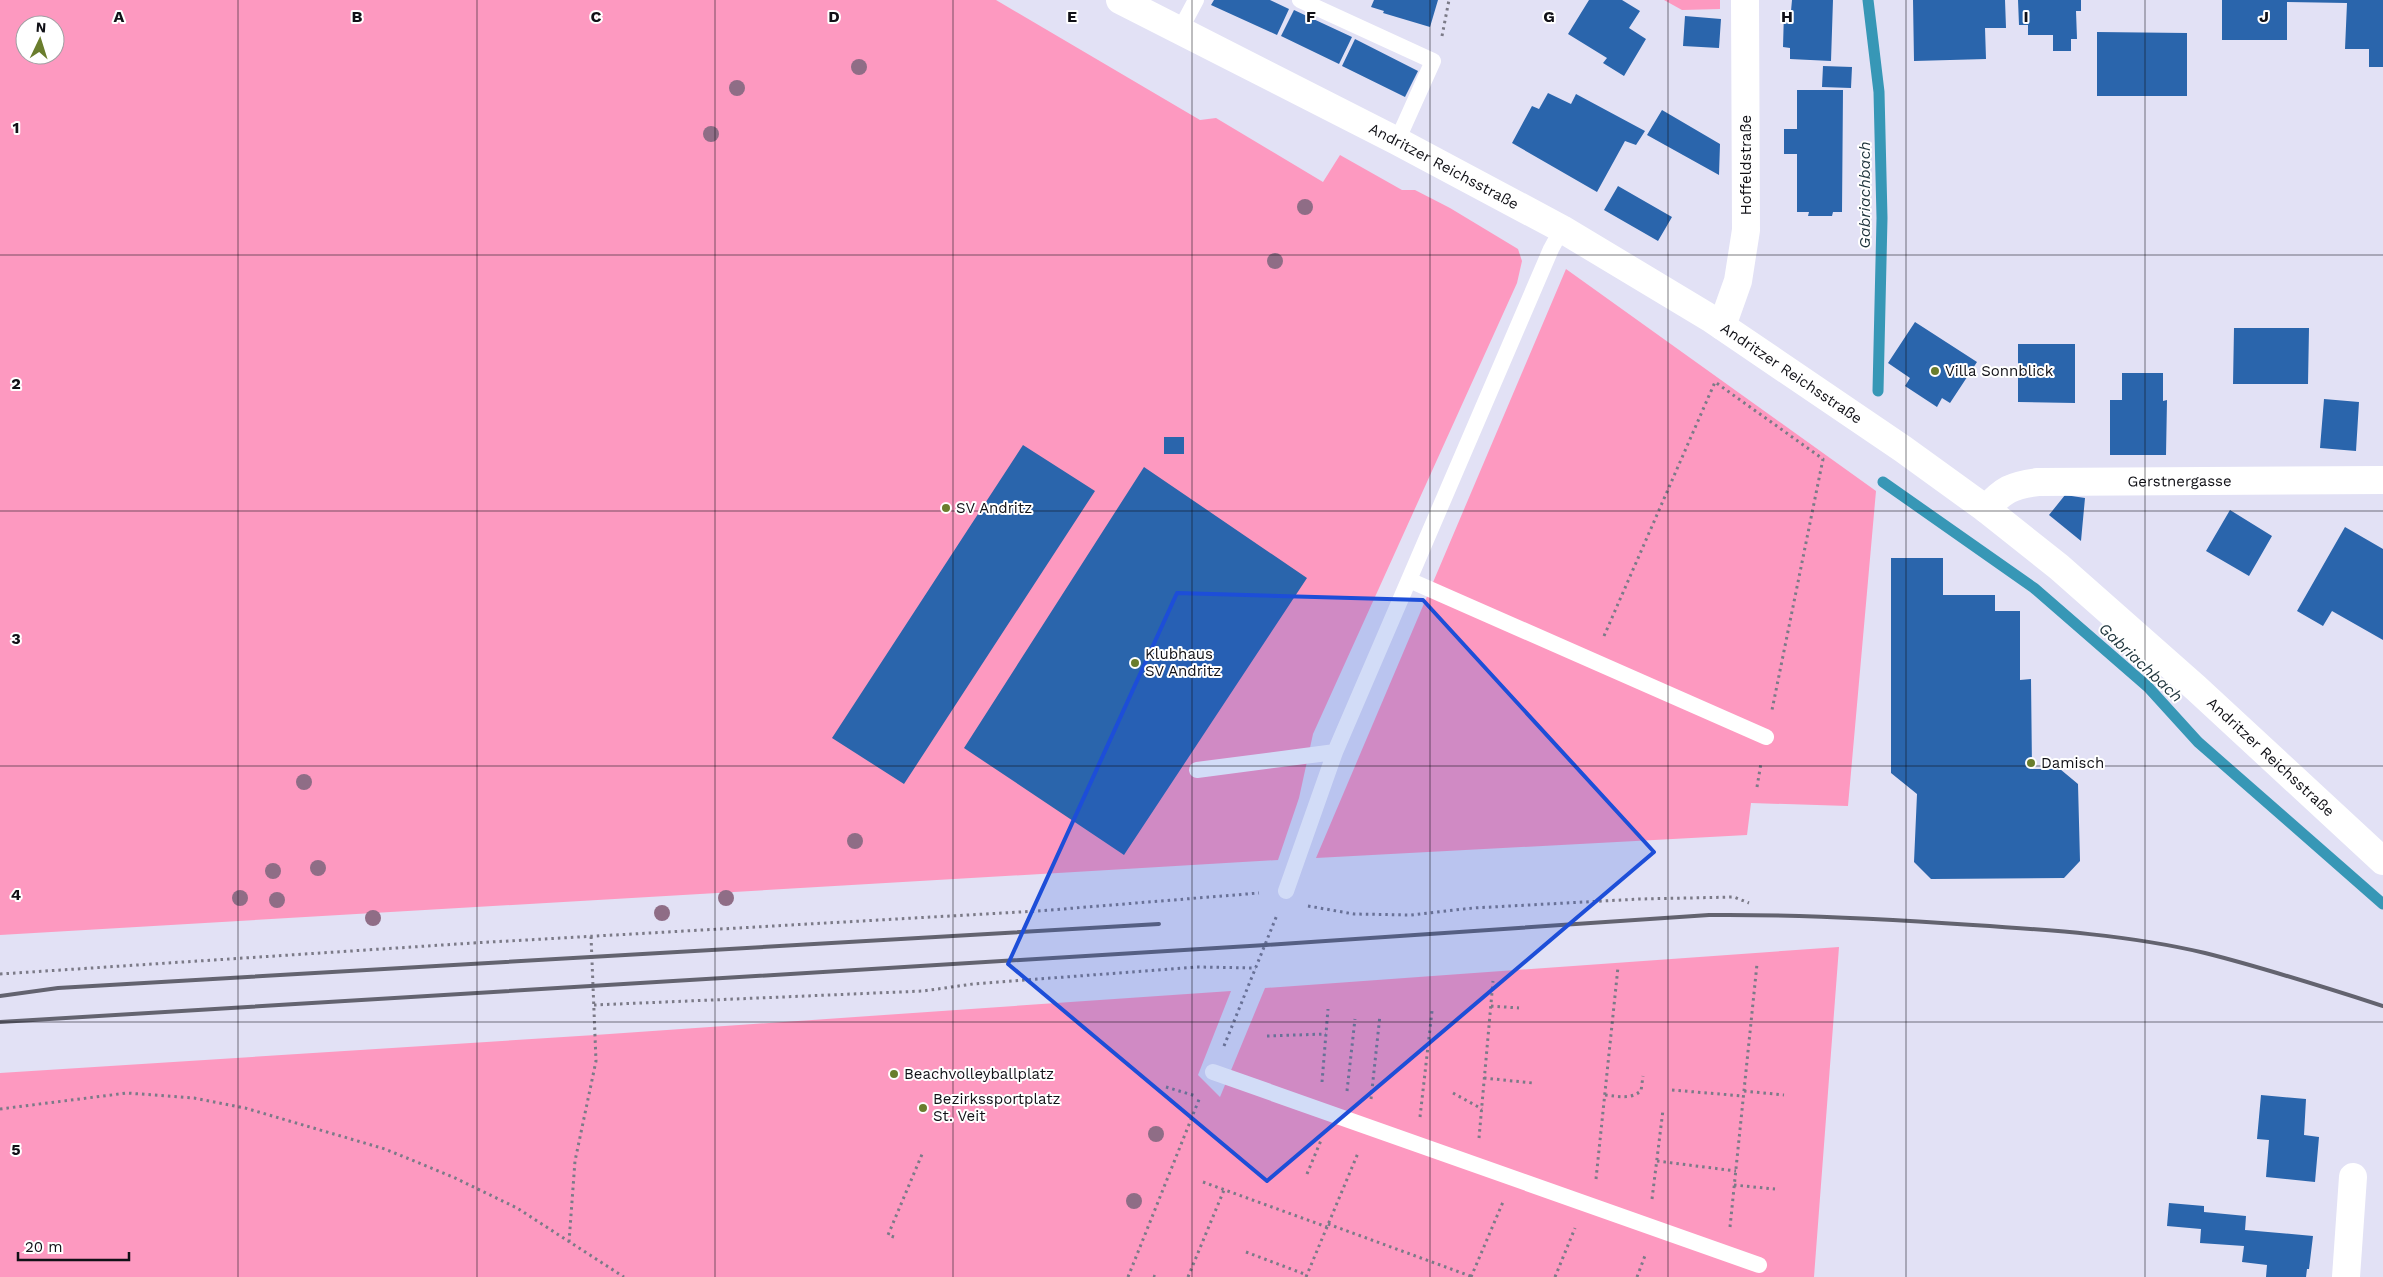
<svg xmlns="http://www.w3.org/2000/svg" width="2383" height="1277" font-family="'Work Sans',sans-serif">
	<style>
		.green { fill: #fd99c0; fill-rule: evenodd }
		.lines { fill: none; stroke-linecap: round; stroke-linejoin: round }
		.stream { stroke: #3797b6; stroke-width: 11 }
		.building { fill: #2a65ac }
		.path { stroke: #7b7a87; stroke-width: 3; stroke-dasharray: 2.5 4; stroke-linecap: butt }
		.lane { stroke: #fff; stroke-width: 16 }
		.street { stroke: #fff; stroke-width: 28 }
		.secondary { stroke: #fff; stroke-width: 28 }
		.rail { stroke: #63636f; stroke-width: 4 }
		.tree { fill: #8f6d86 }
		.marked { fill: #1d4ed8; fill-opacity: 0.2; stroke: #1d4ed8; stroke-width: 4; stroke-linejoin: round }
		.grid { fill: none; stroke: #101016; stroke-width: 1; stroke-opacity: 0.55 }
		.poi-dot { fill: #6a7d2d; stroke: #fff; stroke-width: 2 }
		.labels { text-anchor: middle; stroke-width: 4; stroke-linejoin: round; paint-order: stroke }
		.street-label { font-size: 15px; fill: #101016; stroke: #fff }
		.poi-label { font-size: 15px; fill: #101016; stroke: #fff; text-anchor: start }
		.water-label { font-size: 16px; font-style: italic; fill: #1e343c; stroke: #fff }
		.grid-label { font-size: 16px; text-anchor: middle; font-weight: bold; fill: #101016; stroke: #fff; stroke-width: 4; stroke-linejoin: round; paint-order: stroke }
	</style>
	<rect width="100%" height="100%" fill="#e2e1f5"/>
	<path class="green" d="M 0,0 L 996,0 L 1200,120 L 1216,118 L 1323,182 L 1340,155 L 1402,190 L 1415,190 L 1450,208 L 1518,249 L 1522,261 L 1517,283 L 1313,734 L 1299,798 L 1278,860 L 0,935 ZM 25,25 L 55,25 L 55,55 L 25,55 Z
		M 1664,0 L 1720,0 L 1720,9 L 1682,10 Z
		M 1566,269 L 1876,491 L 1848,806 L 1751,803 L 1747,835 L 1316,858 Z
		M 1839,947 L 1814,1277 L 0,1277 L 0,1073 L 595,1035 L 1231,991 L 1198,1075 L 1220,1097 L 1265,988 Z"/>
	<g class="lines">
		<path class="stream" d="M 1868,0 L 1879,92 L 1882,218 L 1878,391
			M 1883,482 L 2034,588 L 2148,687 L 2198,742 L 2383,904"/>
	</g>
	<path class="building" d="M 1214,0 L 1270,0 L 1289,9 L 1277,35 L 1211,5 Z
		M 1374,0 L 1438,0 L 1430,27 L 1383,13 L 1384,11 L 1371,7 Z
		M 1589,0 L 1622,0 L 1640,11 L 1629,28 L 1646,39 L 1624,76 L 1603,63 L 1607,58 L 1568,34 Z
		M 1792,0 L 1833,0 L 1831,61 L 1790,59 L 1790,48 L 1783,47 L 1784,11 L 1791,11 Z
		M 1913,0 L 2005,0 L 2006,28 L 1985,28 L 1986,59 L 1914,61 Z
		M 2018,0 L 2081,0 L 2081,11 L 2076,11 L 2077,39 L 2071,39 L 2071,51 L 2053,51 L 2053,35 L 2028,35 L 2028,25 L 2019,25 Z
		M 2222,0 L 2383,0 L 2383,67 L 2369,67 L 2369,49 L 2345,49 L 2347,3 L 2287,2 L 2287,40 L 2222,40 Z
		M 1294,10 L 1352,37 L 1339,64 L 1281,36 Z
		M 1685,16 L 1721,19 L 1719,48 L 1683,46 Z
		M 2097,32 L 2187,33 L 2187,96 L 2097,96 Z
		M 1355,39 L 1418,71 L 1405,97 L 1342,66 Z
		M 1823,66 L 1852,67 L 1851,88 L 1822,87 Z
		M 1797,90 L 1843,90 L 1842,212 L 1833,212 L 1832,216 L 1808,216 L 1809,212 L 1797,212 L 1797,154 L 1784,154 L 1784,129 L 1797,129 Z
		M 1548,93 L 1571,104 L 1576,94 L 1645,131 L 1636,145 L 1625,141 L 1597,192 L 1512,143 L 1532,106 L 1539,109 Z
		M 1662,110 L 1720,144 L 1719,175 L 1647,135 Z
		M 1618,186 L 1672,217 L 1658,241 L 1604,210 Z
		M 1915,322 L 1977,362 L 1950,403 L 1942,398 L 1937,407 L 1905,386 L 1910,378 L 1888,363 Z
		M 2234,328 L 2309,328 L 2308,384 L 2233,384 Z
		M 2018,344 L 2075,344 L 2075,403 L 2018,402 Z
		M 2122,373 L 2163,373 L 2163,401 L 2167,400 L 2166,455 L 2110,455 L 2110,400 L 2122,400 Z
		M 2324,399 L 2359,402 L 2356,451 L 2320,448 Z
		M 1164,437 L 1184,437 L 1184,454 L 1164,454 Z
		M 1023,445 L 1095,491 L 904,784 L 832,738 Z
		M 1144,467 L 1307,578 L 1124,855 L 964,748 Z
		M 2065,495 L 2085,498 L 2081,541 L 2049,515 Z
		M 2230,510 L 2272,536 L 2249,576 L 2206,551 Z
		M 2345,527 L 2383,549 L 2383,640 L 2332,611 L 2323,626 L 2297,611 Z
		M 1891,558 L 1943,558 L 1943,595 L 1995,595 L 1995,611 L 2020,611 L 2020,680 L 2031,679 L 2032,769 L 2060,769 L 2078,784 L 2080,861 L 2064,878 L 1931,879 L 1914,862 L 1917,794 L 1891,773 Z
		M 2261,1095 L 2306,1099 L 2304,1135 L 2319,1137 L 2315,1182 L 2266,1177 L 2269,1140 L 2257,1139 Z
		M 2169,1203 L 2204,1206 L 2204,1212 L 2246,1216 L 2245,1230 L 2313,1236 L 2309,1269 L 2307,1269 L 2306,1277 L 2266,1277 L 2267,1265 L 2242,1262 L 2244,1246 L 2200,1243 L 2201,1229 L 2167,1226 Z"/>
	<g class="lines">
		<path class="path" d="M 1442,36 L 1449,0
			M 1604,636 L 1715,382 L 1823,459 L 1772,710
			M 1757,787 L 1761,763
			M 1308,906 L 1354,914 L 1411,915 L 1473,908 L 1640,899 L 1734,897 L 1749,903
			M 0,974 L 473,943 L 1038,911 L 1259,893
			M 594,1005 L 923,991 L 973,984 L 1197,967 L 1256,968
			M 1491,1006 L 1519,1008
			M 1267,1036 L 1326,1034
			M 1224,1046 L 1277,915
			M 1484,1078 L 1533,1083
			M 1322,1082 L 1328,1009
			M 1166,1087 L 1196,1096
			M 1672,1090 L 1743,1096
			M 1347,1091 L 1355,1019
			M 1744,1091 L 1784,1095
			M 1453,1093 L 1482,1109
			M 1605,1095 C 1619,1096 1629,1100 1641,1091 L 1643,1076
			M 1371,1099 L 1380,1015
			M 0,1109 L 127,1093 L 194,1098 L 245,1108 L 385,1149 L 453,1177 L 517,1208 L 624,1277
			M 1420,1117 L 1432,1011
			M 1479,1138 L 1493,981
			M 1657,1161 L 1736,1171
			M 1307,1174 L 1322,1138
			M 1596,1179 L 1618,967
			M 1203,1182 L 1327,1227
			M 1734,1185 L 1775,1189
			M 1652,1199 L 1663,1110
			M 1328,1224 L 1473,1277
			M 1730,1227 L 1757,964
			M 894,1237 L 888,1235 L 923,1152
			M 569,1242 L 575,1161 L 596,1061 L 591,936
			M 1246,1252 L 1307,1275
			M 1153,1276 L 1157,1277
			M 1128,1277 L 1200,1097
			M 1188,1277 L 1224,1190
			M 1306,1277 L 1358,1153
			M 1471,1277 L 1503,1202
			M 1555,1277 L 1575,1228
			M 1637,1277 L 1646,1253"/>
		<path class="lane" d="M 1300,0 L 1433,61 L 1397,141
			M 1180,30 L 1196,0
			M 1409,580 L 1766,737
			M 1197,770 L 1335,752
			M 1286,891 L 1335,752 L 1551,249 L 1562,229
			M 1213,1072 L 1759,1265"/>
		<g class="street">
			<path id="s1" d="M 1986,509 C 2003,490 2012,485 2038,482 L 2383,480"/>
			<path d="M 2346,1277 L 2353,1177"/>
		</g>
		<g class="secondary">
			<path id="s2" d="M 1120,0 L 1397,141 L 1562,229 L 1710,318 L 1903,449 L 1986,509 L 2059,567 L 2196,688 L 2383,861"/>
			<path d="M 1722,326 L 1738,281 L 1746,230 L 1745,0"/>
		</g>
		<path class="rail" d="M 0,996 L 58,988 L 1159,924
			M 0,1022 L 1266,945 L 1709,915 C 1797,914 1885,919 1973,925 C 2051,930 2129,935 2205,953 C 2265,968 2324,987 2383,1006"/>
	</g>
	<g class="tree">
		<circle cx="859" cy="67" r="8"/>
		<circle cx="737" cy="88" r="8"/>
		<circle cx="711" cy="134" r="8"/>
		<circle cx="1305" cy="207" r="8"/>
		<circle cx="1275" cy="261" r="8"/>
		<circle cx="304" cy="782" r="8"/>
		<circle cx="855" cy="841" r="8"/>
		<circle cx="318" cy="868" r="8"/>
		<circle cx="273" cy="871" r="8"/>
		<circle cx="240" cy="898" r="8"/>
		<circle cx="726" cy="898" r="8"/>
		<circle cx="277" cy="900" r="8"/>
		<circle cx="662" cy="913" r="8"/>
		<circle cx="373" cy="918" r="8"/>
		<circle cx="1156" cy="1134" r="8"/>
		<circle cx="1134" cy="1201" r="8"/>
	</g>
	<path class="marked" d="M 1177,593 L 1423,600 L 1654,852 L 1267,1181 L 1008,964 Z"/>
	<path class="grid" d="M 238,0 L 238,1277M 477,0 L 477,1277M 715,0 L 715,1277M 953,0 L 953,1277M 1192,0 L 1192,1277M 1430,0 L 1430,1277M 1668,0 L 1668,1277M 1906,0 L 1906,1277M 2145,0 L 2145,1277M 0,255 L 2383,255M 0,511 L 2383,511M 0,766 L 2383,766M 0,1022 L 2383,1022"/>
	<g class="poi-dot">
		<circle cx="1935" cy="371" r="5"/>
		<circle cx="946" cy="508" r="5"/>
		<circle cx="1135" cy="663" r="5"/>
		<circle cx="2031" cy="763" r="5"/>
		<circle cx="894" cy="1074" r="5"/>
		<circle cx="923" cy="1108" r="5"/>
	</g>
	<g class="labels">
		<g class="street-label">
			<text transform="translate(1746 165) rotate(-90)" y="5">Hoffeldstraße</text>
			<text dy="5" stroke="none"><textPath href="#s2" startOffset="364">Andritzer Reichsstraße</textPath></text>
			<text dy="5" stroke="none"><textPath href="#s2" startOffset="769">Andritzer Reichsstraße</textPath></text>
			<text dy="5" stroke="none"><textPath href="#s1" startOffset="202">Gerstnergasse</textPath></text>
			<text dy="5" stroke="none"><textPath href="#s2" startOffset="1384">Andritzer Reichsstraße</textPath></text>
		</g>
		<g class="poi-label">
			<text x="1945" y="376">Villa Sonnblick</text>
			<text x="956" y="513">SV Andritz</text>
			<text x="1145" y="659">Klubhaus<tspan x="1145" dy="17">SV Andritz</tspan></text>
			<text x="2041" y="768">Damisch</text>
			<text x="904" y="1079">Beachvolleyballplatz</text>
			<text x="933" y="1104">Bezirkssportplatz<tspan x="933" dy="17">St. Veit</tspan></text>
		</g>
		<g class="water-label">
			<text transform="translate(1864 195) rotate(-90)" y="6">Gabriachbach</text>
			<text transform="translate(2141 662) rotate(43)" y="6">Gabriachbach</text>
		</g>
	</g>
	<g class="grid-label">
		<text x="119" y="22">A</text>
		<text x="357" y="22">B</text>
		<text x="596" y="22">C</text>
		<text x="834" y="22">D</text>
		<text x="1072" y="22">E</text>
		<text x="1311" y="22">F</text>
		<text x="1549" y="22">G</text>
		<text x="1787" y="22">H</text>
		<text x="2026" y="22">I</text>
		<text x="2264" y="22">J</text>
		<text x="16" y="133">1</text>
		<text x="16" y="389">2</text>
		<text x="16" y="644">3</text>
		<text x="16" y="900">4</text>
		<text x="16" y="1155">5</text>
	</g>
	<g transform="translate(40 40) rotate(4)"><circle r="24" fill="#ffffff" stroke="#9f9fa2"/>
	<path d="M0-4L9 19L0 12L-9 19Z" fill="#6a7d2d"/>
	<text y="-8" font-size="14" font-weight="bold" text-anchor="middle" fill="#101016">N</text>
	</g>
	<path d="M18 1252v8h111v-8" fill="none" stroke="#101016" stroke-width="2.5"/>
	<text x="25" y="1252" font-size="15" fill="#101016" stroke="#ffffff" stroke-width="4" paint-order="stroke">20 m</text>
</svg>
